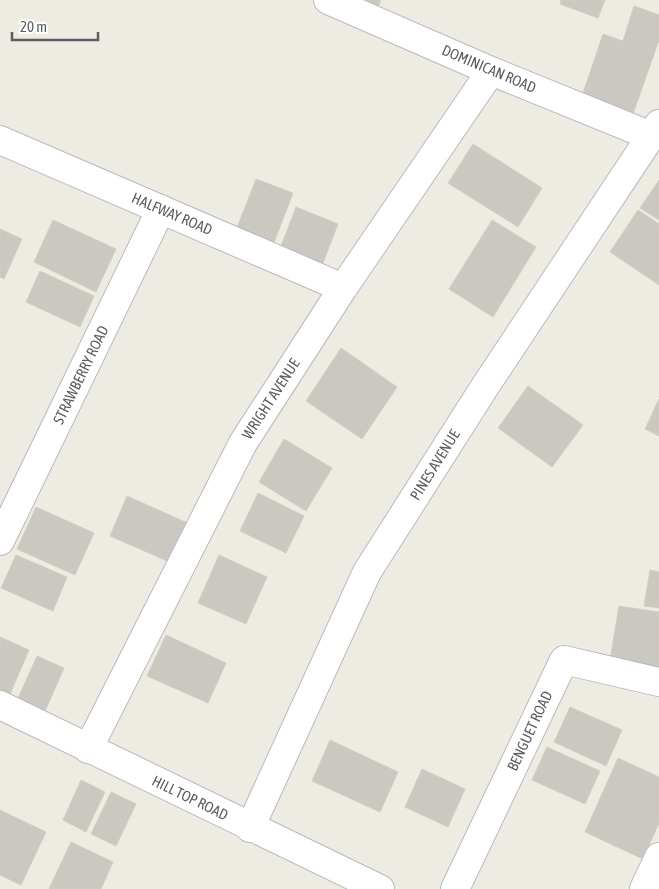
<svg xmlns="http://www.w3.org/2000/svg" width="659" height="889" font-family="'Asap Condensed',sans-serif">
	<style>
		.building { fill: #cbc8c1; stroke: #d3cec0 }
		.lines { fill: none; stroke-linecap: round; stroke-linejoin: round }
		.minor-casing { stroke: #b7babf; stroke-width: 30 }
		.minor { stroke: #fff; stroke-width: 28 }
		.labels { text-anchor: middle; stroke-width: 4.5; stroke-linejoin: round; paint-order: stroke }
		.street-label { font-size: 15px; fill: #5a5e63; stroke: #fff }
	</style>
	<rect width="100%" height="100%" fill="#eeece2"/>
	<path class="building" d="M 362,0 L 381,0 L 378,7 Z
		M 561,0 L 605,0 L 598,18 L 560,4 Z
		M 634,6 L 659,15 L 659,40 L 633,114 L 582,96 L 603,34 L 623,41 Z
		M 473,144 L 542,188 L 518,227 L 448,183 Z
		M 256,179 L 293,193 L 272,248 L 235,233 Z
		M 659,180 L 659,220 L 640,208 Z
		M 296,207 L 338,224 L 318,276 L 276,259 Z
		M 638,210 L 659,224 L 659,285 L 610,252 Z
		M 53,220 L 116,249 L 96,292 L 34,262 Z
		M 492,220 L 536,247 L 493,317 L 449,289 Z
		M 0,229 L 22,239 L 4,279 L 0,277 Z
		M 40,271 L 94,296 L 80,327 L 26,302 Z
		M 341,348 L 397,387 L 362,439 L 306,401 Z
		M 528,386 L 583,425 L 552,467 L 498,428 Z
		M 659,399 L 659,436 L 645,429 Z
		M 284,439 L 332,468 L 306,511 L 259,482 Z
		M 258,493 L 304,516 L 286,553 L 240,531 Z
		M 127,496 L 192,525 L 174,564 L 110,536 Z
		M 36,507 L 94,533 L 75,575 L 17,549 Z
		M 16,555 L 67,577 L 53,611 L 1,588 Z
		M 219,555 L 267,577 L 246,624 L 198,603 Z
		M 650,570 L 659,572 L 659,608 L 644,606 Z
		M 619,606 L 659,612 L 659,674 L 609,666 Z
		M 166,635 L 226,663 L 208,703 L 147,676 Z
		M 0,637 L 29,650 L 7,701 L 0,698 Z
		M 37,656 L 64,668 L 42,718 L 15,705 Z
		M 570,707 L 622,730 L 606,766 L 554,742 Z
		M 330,740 L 398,772 L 380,812 L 312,781 Z
		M 547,747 L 600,771 L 585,804 L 532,780 Z
		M 618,758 L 659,777 L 659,823 L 643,859 L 585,832 Z
		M 422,769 L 465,789 L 448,827 L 405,807 Z
		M 81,780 L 105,792 L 86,832 L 63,820 Z
		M 111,792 L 136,804 L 116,846 L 91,834 Z
		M 0,810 L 46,832 L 21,885 L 0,875 Z
		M 71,842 L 113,862 L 101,889 L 49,889 Z"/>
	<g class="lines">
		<g class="minor-casing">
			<path id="minor" d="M 328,0 L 491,71 L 651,136
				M 0,140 L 343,288
				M 0,541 L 161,209
				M 0,705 L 380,889
				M 88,749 L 243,443 L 343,288 L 491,71
				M 250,828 L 367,572 L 484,388 L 659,124
				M 455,889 L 564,660 L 659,682
				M 644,889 L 659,857"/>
		</g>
		<use href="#minor" class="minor"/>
	</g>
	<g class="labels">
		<g class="street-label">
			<text transform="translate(489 69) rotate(23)" y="5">DOMINICAN ROAD</text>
			<text transform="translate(172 214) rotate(23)" y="5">HALFWAY ROAD</text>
			<text transform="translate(81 375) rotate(-64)" y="5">STRAWBERRY ROAD</text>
			<text transform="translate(271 399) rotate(-57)" y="5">WRIGHT AVENUE</text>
			<text transform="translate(435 465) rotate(-58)" y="5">PINES AVENUE</text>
			<text transform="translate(530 731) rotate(-65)" y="5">BENGUET ROAD</text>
			<text transform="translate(190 798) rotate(26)" y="5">HILL TOP ROAD</text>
		</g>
	</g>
	<path d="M12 32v8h86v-8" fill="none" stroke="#5a5e63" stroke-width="2.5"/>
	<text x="20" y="32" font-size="15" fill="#5a5e63" stroke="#ffffff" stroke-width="4" paint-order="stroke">20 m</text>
</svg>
